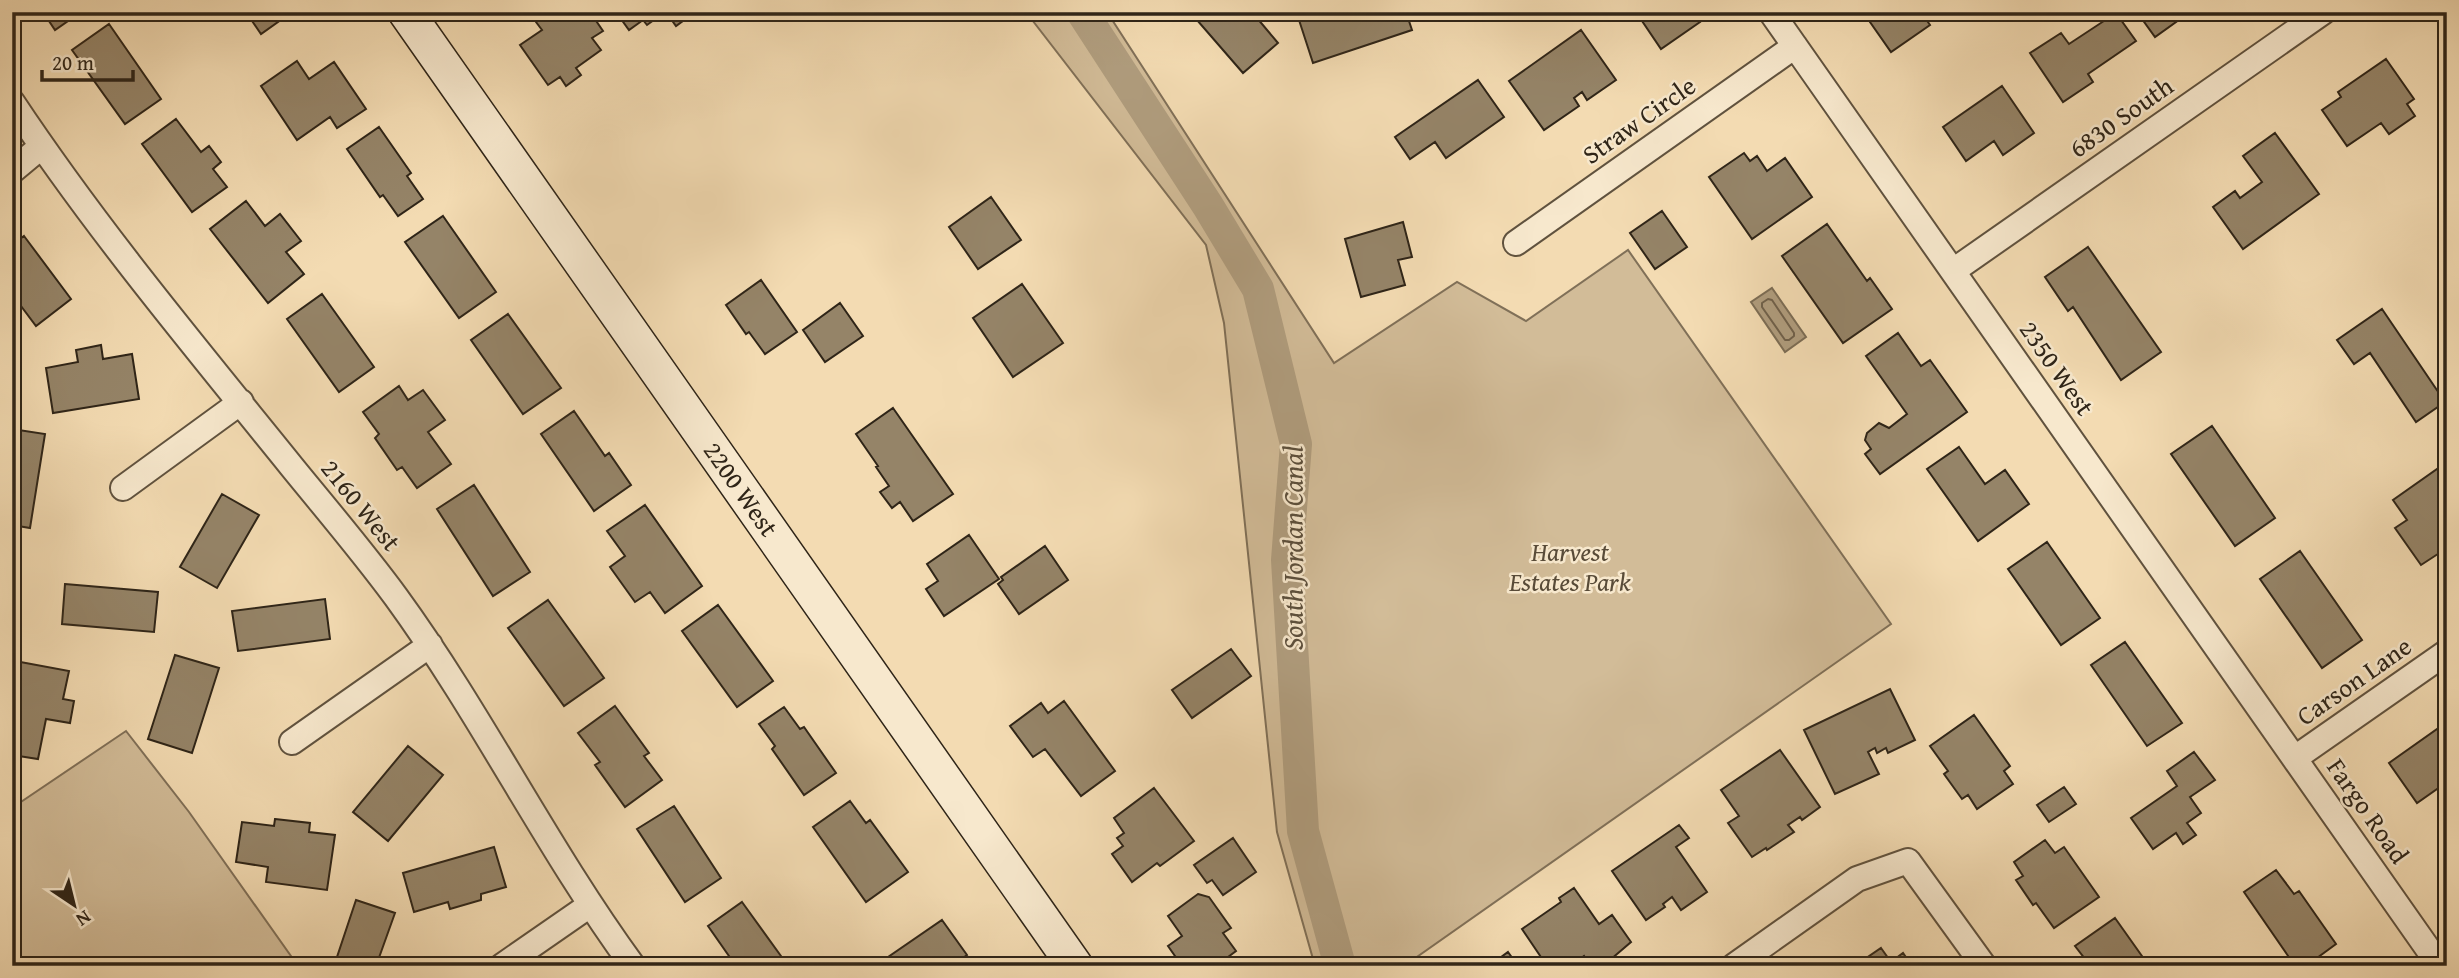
<svg xmlns="http://www.w3.org/2000/svg" width="2459" height="978" font-family="'Gentium Book Plus',serif">
	<style>
		.green { fill: #d2bc98; stroke: #807058; stroke-width: 2 }
		.water { fill: #b09d7e; stroke: #7c6d55; stroke-width: 2 }
		.lines { fill: none; stroke-linecap: round; stroke-linejoin: round }
		.shore { stroke: #70614b; stroke-width: 2 }
		.canal { stroke: #b09d7e; stroke-width: 32 }
		.building { fill: #958468; stroke: #2f2518; stroke-width: 2 }
		.street-casing { stroke: #60523e; stroke-width: 28 }
		.secondary-casing { stroke: #2f2518; stroke-width: 38 }
		.street { stroke: #f7e8cd; stroke-width: 24 }
		.secondary { stroke: #f7e8cd; stroke-width: 35 }
		.labels { text-anchor: middle; stroke-width: 5; stroke-linejoin: round; paint-order: stroke }
		.street-label { font-size: 26px; fill: #2f2518; stroke: #f7e8cd }
		.park-label { font-size: 26px; font-style: italic; fill: #584b38; stroke: #f7e8cd }
		.water-label { font-size: 28px; font-style: italic; fill: #5c4f3c; stroke: #f7e8cd }
	</style>
	<rect width="100%" height="100%" fill="#f3dbb2"/>
	<filter id="stains"><feTurbulence type="fractalNoise" baseFrequency=".00286" numOctaves="4"/><feColorMatrix values="0 0 0 0 .2 0 0 0 0 .09 0 0 0 0 .02 0 0 0 .5 -.17"/></filter>
	<radialGradient id="worn" r=".72"><stop offset=".6" stop-color="#630" stop-opacity="0"/><stop offset="1" stop-color="#630" stop-opacity=".3"/></radialGradient>
	<path class="green" d="M 1026,12 L 1107,12 L 1334,363 L 1457,282 L 1526,321 L 1628,250 L 1891,624 L 1404,966 L 1315,966 L 1277,832 L 1224,323 L 1206,245 Z
		M 126,731 L 189,812 L 298,966 L 12,966 L 12,808 Z"/>
	<path class="water" d="M 1772,288 L 1806,337 L 1785,352 L 1751,302 Z"/>
	<g class="lines">
		<path class="shore" d="M 1768,299 L 1772,300 L 1794,333 L 1794,336 L 1789,340 L 1785,340 L 1762,307 L 1762,303 Z"/>
		<path class="canal" d="M 1082,12 L 1208,206 L 1258,289 L 1296,444 L 1287,560 L 1303,831 L 1340,966"/>
	</g>
	<path class="building" d="M 43,12 L 81,12 L 55,30 Z
		M 246,12 L 292,12 L 261,34 Z
		M 549,12 L 590,12 L 603,31 L 592,38 L 601,50 L 576,68 L 581,75 L 566,86 L 560,77 L 548,85 L 520,45 L 542,30 L 536,22 Z
		M 616,12 L 665,12 L 647,25 L 643,20 L 629,30 Z
		M 666,12 L 693,12 L 694,13 L 676,26 Z
		M 1190,12 L 1252,12 L 1278,43 L 1243,73 Z
		M 1323,12 L 1406,12 L 1412,30 L 1313,63 L 1299,20 Z
		M 1636,12 L 1693,12 L 1700,22 L 1661,49 Z
		M 1863,12 L 1921,12 L 1930,25 L 1891,52 Z
		M 2137,12 L 2190,12 L 2155,37 Z
		M 2116,13 L 2136,41 L 2088,74 L 2093,82 L 2063,102 L 2030,53 L 2061,33 L 2069,44 Z
		M 109,24 L 161,99 L 125,124 L 72,50 Z
		M 1581,30 L 1616,80 L 1587,100 L 1582,92 L 1574,98 L 1579,106 L 1544,130 L 1509,81 Z
		M 2386,59 L 2414,99 L 2407,104 L 2415,116 L 2389,134 L 2381,123 L 2347,146 L 2322,110 L 2341,97 L 2338,92 Z
		M 297,61 L 309,79 L 334,62 L 366,109 L 337,128 L 330,117 L 297,140 L 261,86 Z
		M 1478,80 L 1504,117 L 1446,158 L 1435,142 L 1410,159 L 1395,137 Z
		M 2002,86 L 2034,133 L 2003,155 L 1994,141 L 1966,161 L 1943,127 Z
		M 176,119 L 201,152 L 209,146 L 221,162 L 213,169 L 227,187 L 192,212 L 142,144 Z
		M 379,127 L 411,173 L 407,176 L 423,199 L 398,216 L 383,195 L 380,197 L 347,149 Z
		M 2275,133 L 2319,194 L 2243,249 L 2213,207 L 2235,191 L 2240,198 L 2262,182 L 2243,156 Z
		M 1744,153 L 1750,161 L 1757,156 L 1767,171 L 1785,158 L 1812,197 L 1752,239 L 1709,177 Z
		M 991,197 L 1021,240 L 978,269 L 949,227 Z
		M 246,201 L 265,226 L 280,214 L 301,241 L 286,252 L 304,274 L 268,303 L 210,229 Z
		M 1662,211 L 1687,247 L 1655,269 L 1630,233 Z
		M 443,216 L 496,292 L 459,318 L 405,242 Z
		M 1403,222 L 1412,257 L 1398,260 L 1405,285 L 1361,297 L 1345,239 Z
		M 1827,224 L 1867,281 L 1870,278 L 1892,309 L 1843,343 L 1782,256 Z
		M 24,236 L 71,299 L 36,326 L 12,294 L 12,245 Z
		M 2088,247 L 2161,352 L 2121,380 L 2073,307 L 2068,311 L 2045,277 Z
		M 761,280 L 797,332 L 765,354 L 749,332 L 746,334 L 726,305 Z
		M 1022,284 L 1063,343 L 1013,377 L 973,318 Z
		M 322,294 L 374,367 L 339,392 L 287,319 Z
		M 840,303 L 863,336 L 825,362 L 803,330 Z
		M 2382,309 L 2445,402 L 2416,422 L 2370,353 L 2354,364 L 2337,340 Z
		M 508,314 L 561,388 L 523,414 L 471,340 Z
		M 1898,333 L 1921,366 L 1930,360 L 1967,412 L 1880,474 L 1865,454 L 1871,449 L 1865,440 L 1867,433 L 1879,423 L 1889,428 L 1907,414 L 1866,356 Z
		M 101,345 L 103,359 L 132,354 L 139,399 L 53,413 L 46,368 L 78,362 L 76,350 Z
		M 399,386 L 408,400 L 423,390 L 445,420 L 428,432 L 451,464 L 417,488 L 402,467 L 397,470 L 375,438 L 379,434 L 363,412 Z
		M 893,408 L 953,494 L 913,521 L 900,502 L 892,508 L 880,492 L 889,486 L 876,467 L 878,466 L 856,434 Z
		M 574,411 L 605,456 L 609,453 L 631,485 L 594,511 L 541,434 Z
		M 2212,426 L 2275,518 L 2235,546 L 2171,454 Z
		M 12,429 L 45,434 L 30,528 L 12,525 Z
		M 1959,447 L 1985,484 L 2005,470 L 2029,504 L 1978,541 L 1927,469 Z
		M 2447,462 L 2447,548 L 2421,565 L 2395,528 L 2407,520 L 2393,500 Z
		M 474,485 L 530,572 L 493,596 L 437,509 Z
		M 222,494 L 259,515 L 217,588 L 180,567 Z
		M 645,505 L 702,586 L 665,613 L 650,592 L 635,602 L 610,567 L 625,556 L 607,531 Z
		M 969,535 L 999,579 L 944,616 L 926,589 L 938,581 L 927,564 Z
		M 2047,542 L 2100,618 L 2061,645 L 2008,569 Z
		M 1045,546 L 1068,580 L 1019,614 L 998,584 L 1003,580 L 1001,577 Z
		M 2300,551 L 2362,640 L 2322,668 L 2260,579 Z
		M 65,584 L 158,592 L 154,632 L 62,624 Z
		M 325,599 L 330,639 L 238,651 L 232,611 Z
		M 548,600 L 604,678 L 564,706 L 508,628 Z
		M 718,605 L 773,681 L 737,707 L 682,631 Z
		M 2125,642 L 2182,723 L 2147,746 L 2091,665 Z
		M 1231,649 L 1251,676 L 1192,718 L 1172,690 Z
		M 175,655 L 219,668 L 192,753 L 148,739 Z
		M 15,661 L 69,671 L 63,699 L 74,701 L 70,723 L 46,719 L 38,759 L 12,755 L 12,678 Z
		M 1890,689 L 1915,740 L 1888,753 L 1886,748 L 1877,753 L 1875,748 L 1868,752 L 1879,774 L 1835,794 L 1804,730 Z
		M 1064,701 L 1115,771 L 1081,796 L 1045,749 L 1033,757 L 1010,726 L 1041,703 L 1048,713 Z
		M 615,706 L 649,753 L 644,756 L 662,780 L 625,807 L 595,765 L 600,762 L 578,733 Z
		M 784,707 L 800,729 L 804,727 L 836,773 L 804,795 L 772,749 L 775,746 L 759,724 Z
		M 1974,715 L 2010,766 L 2004,771 L 2013,784 L 1977,809 L 1968,795 L 1962,799 L 1944,774 L 1948,771 L 1930,746 Z
		M 2447,722 L 2447,782 L 2417,803 L 2389,763 Z
		M 408,746 L 443,775 L 388,841 L 353,812 Z
		M 1780,750 L 1820,807 L 1802,820 L 1800,817 L 1788,825 L 1794,832 L 1767,850 L 1766,848 L 1752,857 L 1728,823 L 1739,816 L 1721,790 Z
		M 2194,752 L 2215,780 L 2190,797 L 2201,813 L 2187,823 L 2196,835 L 2183,844 L 2176,833 L 2153,849 L 2131,818 L 2177,786 L 2167,771 Z
		M 2064,787 L 2076,804 L 2049,822 L 2037,805 Z
		M 1154,788 L 1194,841 L 1160,866 L 1157,863 L 1132,882 L 1112,854 L 1123,846 L 1117,838 L 1124,833 L 1114,818 Z
		M 850,801 L 866,823 L 870,820 L 908,872 L 866,902 L 813,827 Z
		M 674,806 L 721,878 L 685,902 L 637,829 Z
		M 275,819 L 310,823 L 309,832 L 335,835 L 327,890 L 266,882 L 268,867 L 236,862 L 242,822 L 274,826 Z
		M 1679,825 L 1689,838 L 1676,847 L 1707,892 L 1681,910 L 1672,897 L 1663,904 L 1665,907 L 1646,920 L 1612,871 Z
		M 1233,838 L 1256,872 L 1223,895 L 1212,880 L 1207,883 L 1194,865 Z
		M 2045,840 L 2055,853 L 2064,847 L 2099,897 L 2054,928 L 2036,903 L 2033,905 L 2016,880 L 2023,876 L 2014,862 Z
		M 494,847 L 506,887 L 481,894 L 481,900 L 450,909 L 448,902 L 414,912 L 403,873 Z
		M 2276,870 L 2294,894 L 2299,891 L 2336,944 L 2306,966 L 2295,966 L 2244,892 Z
		M 1574,888 L 1599,924 L 1612,915 L 1631,942 L 1603,966 L 1590,966 L 1584,956 L 1571,966 L 1547,966 L 1522,929 L 1561,902 L 1559,898 Z
		M 1198,894 L 1209,897 L 1231,928 L 1223,933 L 1236,951 L 1216,966 L 1182,966 L 1168,946 L 1182,936 L 1168,916 Z
		M 356,900 L 395,913 L 376,966 L 334,966 Z
		M 742,902 L 786,963 L 782,966 L 736,966 L 708,926 Z
		M 2115,918 L 2149,966 L 2086,966 L 2083,961 L 2085,959 L 2075,946 Z
		M 942,920 L 967,955 L 952,966 L 875,966 Z
		M 1881,948 L 1891,962 L 1903,953 L 1912,966 L 1861,966 L 1859,963 Z
		M 1508,952 L 1518,966 L 1489,966 Z"/>
	<g class="lines">
		<g class="street-casing">
			<path id="street" d="M 1771,12 L 2440,966
				M 12,102 C 97,230 196,348 292,467 C 327,510 363,552 396,597 C 482,715 546,847 633,966
				M 12,171 L 42,146
				M 1516,243 L 1795,46
				M 1953,271 L 2323,12
				M 123,488 L 241,402
				M 292,742 L 430,645
				M 2295,758 L 2447,652
				M 502,966 L 590,905
				M 1734,966 L 1857,879 L 1908,861 L 1984,966"/>
		</g>
		<g class="secondary-casing">
			<path id="secondary" d="M 406,12 L 1075,966"/>
		</g>
		<use href="#street" class="street"/>
		<use href="#secondary" class="secondary"/>
	</g>
	<g class="labels">
		<g class="street-label">
			<text transform="translate(2121 117) rotate(-35)" y="9">6830 South</text>
			<text transform="translate(1639 120) rotate(-35)" y="9">Straw Circle</text>
			<text transform="translate(2057 368) rotate(55)" y="9">2350 West</text>
			<text transform="translate(741 489) rotate(55)" y="9">2200 West</text>
			<text transform="translate(361 505) rotate(51)" y="9">2160 West</text>
			<text transform="translate(2354 681) rotate(-35)" y="9">Carson Lane</text>
			<text transform="translate(2368 811) rotate(55)" y="9">Fargo Road</text>
		</g>
		<g class="park-label">
			<text x="1570" y="561">Harvest<tspan x="1570" dy="30">Estates Park</tspan></text>
		</g>
		<g class="water-label">
			<text transform="translate(1293 548) rotate(-90)" y="10">South Jordan Canal</text>
		</g>
	</g>
	<rect width="2459" height="978" fill="none" stroke="#f3dbb2" stroke-width="42"/>
	<rect x="14" y="14" width="2431" height="950" fill="none" stroke="#2f2518" stroke-width="3.5"/>
	<rect x="21" y="21" width="2417" height="936" fill="none" stroke="#2f2518" stroke-width="2"/>
	<g transform="translate(74 905) rotate(145)" stroke="#f7e8cd" stroke-width="5" paint-order="stroke">
	<path d="M0-5L12 26L0 18L-12 26Z" fill="#2f2518"/>
	<text y="-10" font-size="19" font-weight="bold" text-anchor="middle" fill="#2f2518">N</text>
	</g>
	<path d="M42 70v10h91v-10" fill="none" stroke="#2f2518" stroke-width="3.5"/>
	<text x="52" y="70" font-size="21" fill="#2f2518" stroke="#f7e8cd" stroke-width="5" paint-order="stroke">20 m</text>
	<rect width="100%" height="100%" filter="url(#stains)"/>
	<rect width="100%" height="100%" fill="url(#worn)"/>
</svg>
